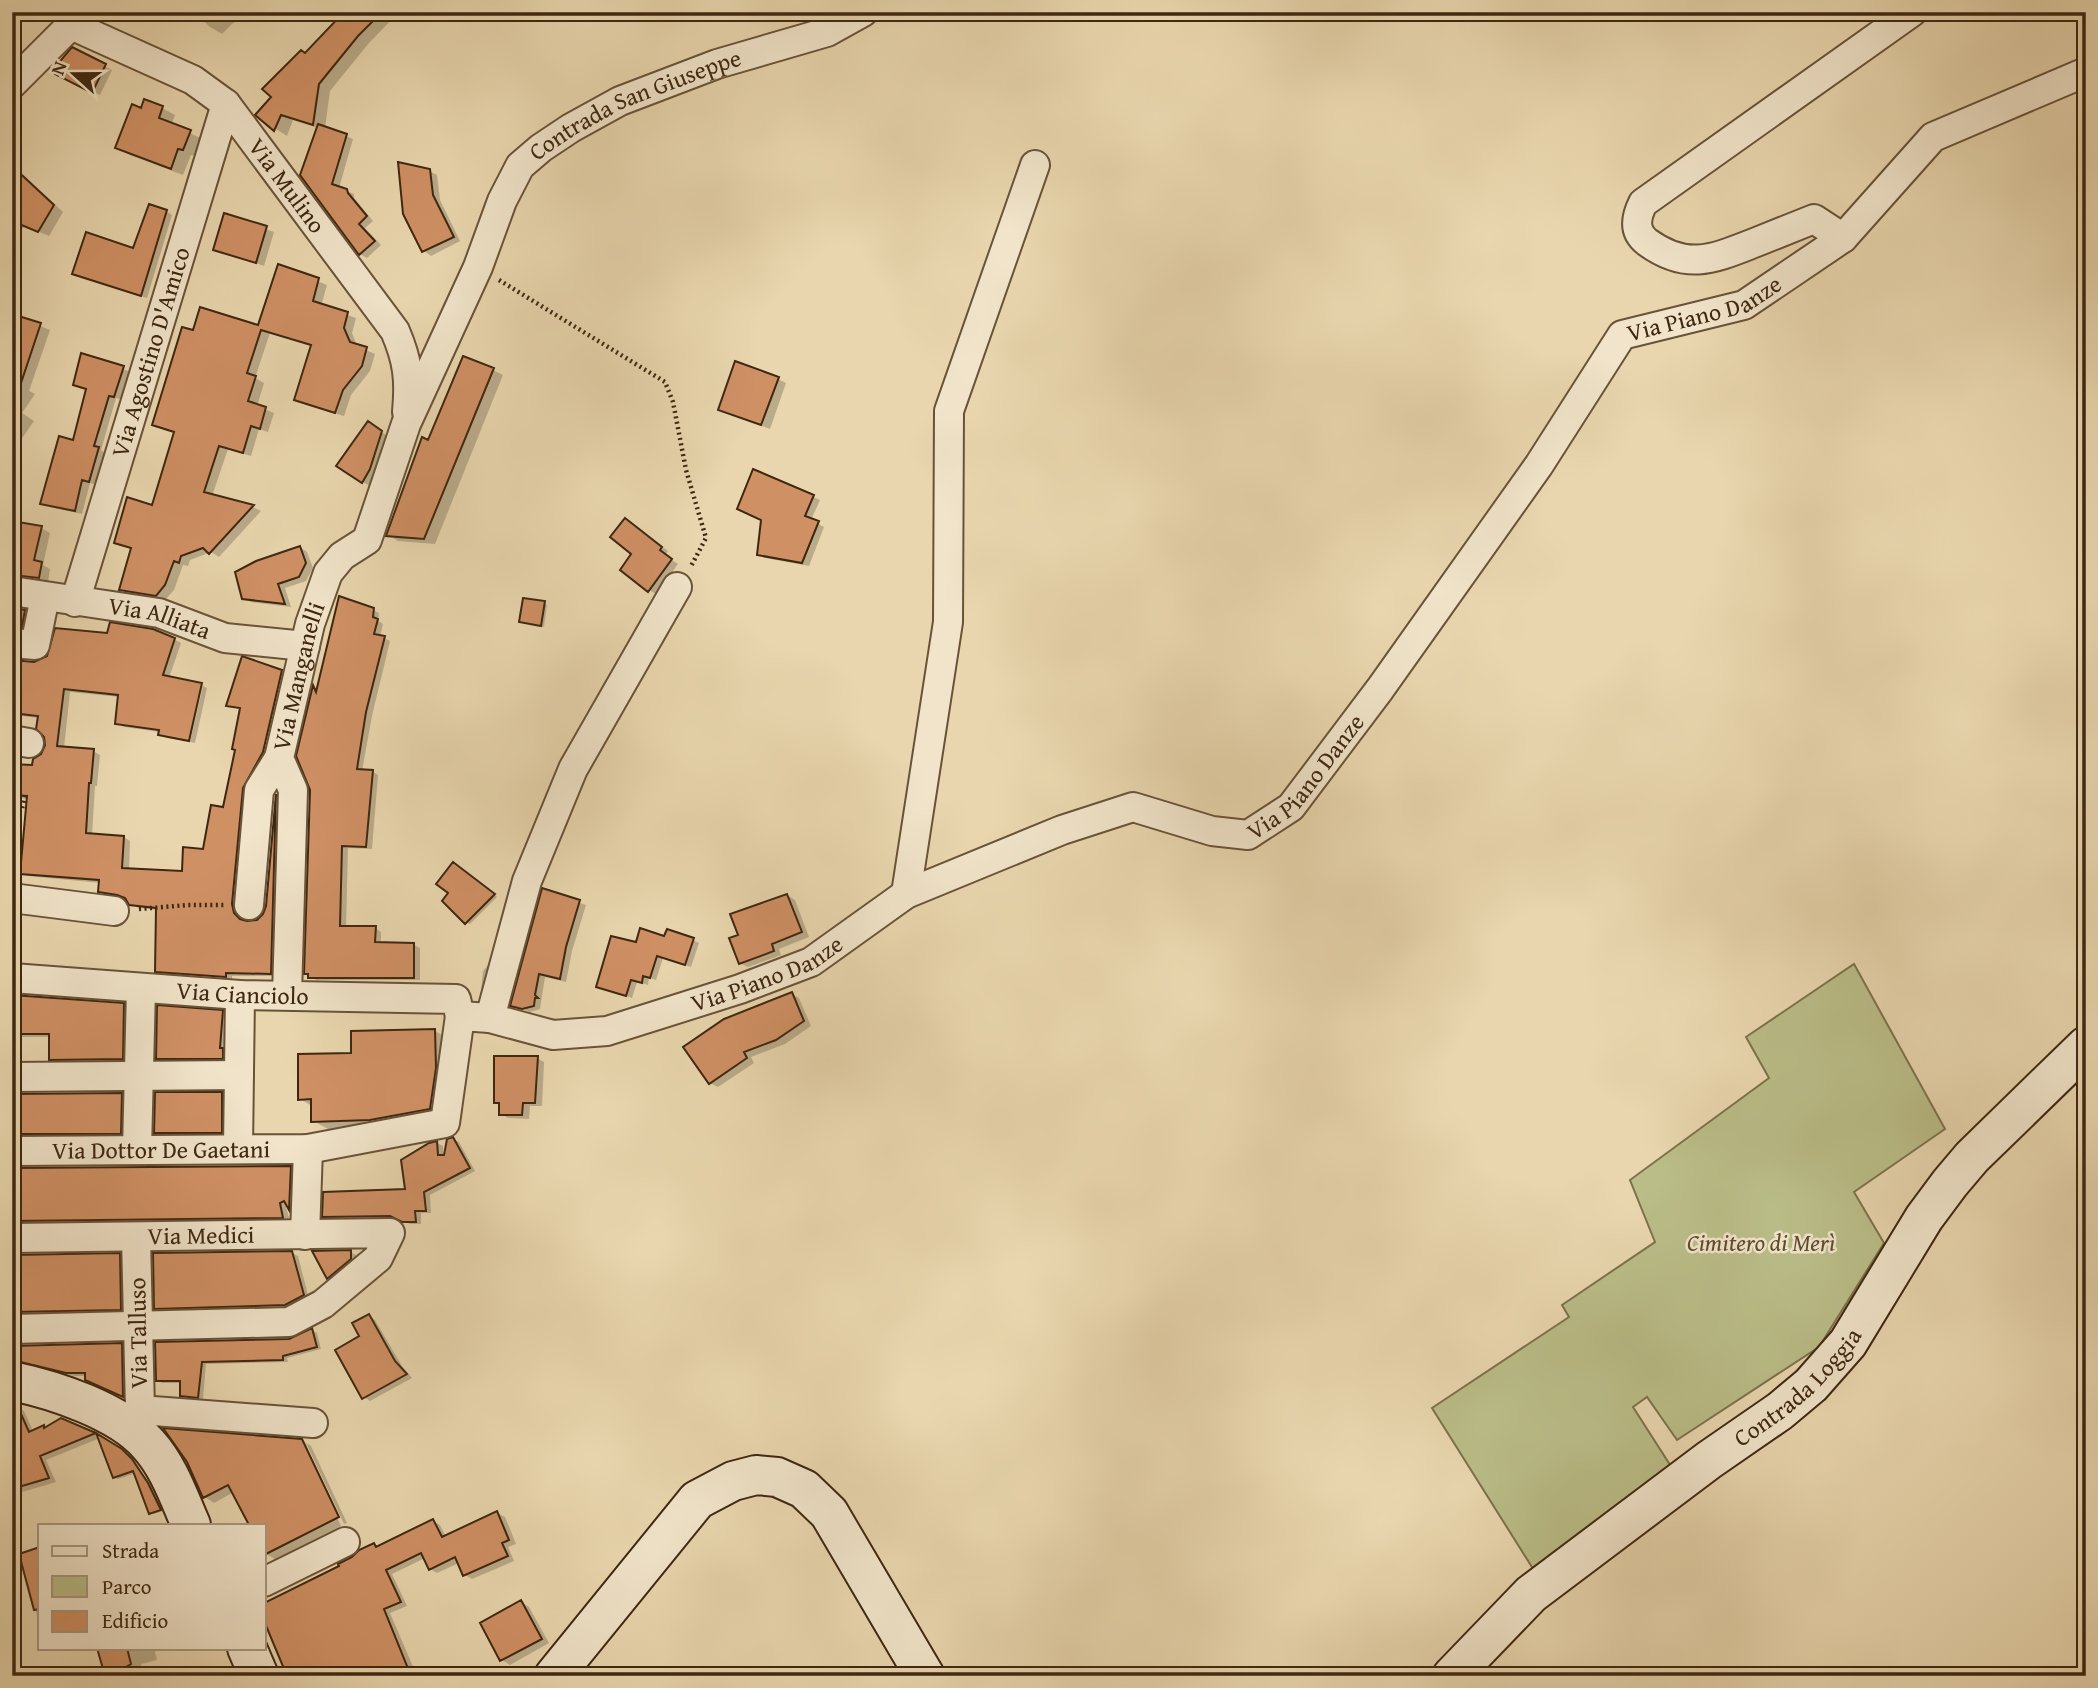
<svg xmlns="http://www.w3.org/2000/svg" width="2098" height="1688" font-family="'Gentium Book Plus',serif">
	<style>
		.green { fill: #babd88; stroke: #7c724c; stroke-width: 2 }
		.shadow { fill: #0003 }
		.building { fill: #cf9064; stroke: #3e2711; stroke-width: 2 }
		.lines { fill: none; stroke-linecap: round; stroke-linejoin: round }
		.street-casing { stroke: #695338; stroke-width: 32 }
		.secondary-casing { stroke: #3e2711; stroke-width: 42 }
		.path { stroke: #3e2711; stroke-width: 4.5; stroke-dasharray: 2 3.5; stroke-linecap: butt }
		.street { stroke: #f1e4ca; stroke-width: 28 }
		.secondary { stroke: #f1e4ca; stroke-width: 38 }
		.labels { text-anchor: middle; stroke-width: 5; stroke-linejoin: round; paint-order: stroke }
		.street-label { font-size: 24px; fill: #3e2711; stroke: #f1e4ca }
		.park-label { font-size: 24px; font-style: italic; fill: #5d4c2f; stroke: #f1e4ca }
	</style>
	<rect width="100%" height="100%" fill="#e9d6ae"/>
	<filter id="stains"><feTurbulence type="fractalNoise" baseFrequency=".00286" numOctaves="4"/><feColorMatrix values="0 0 0 0 .2 0 0 0 0 .09 0 0 0 0 .02 0 0 0 .5 -.17"/></filter>
	<radialGradient id="worn" r=".72"><stop offset=".6" stop-color="#630" stop-opacity="0"/><stop offset="1" stop-color="#630" stop-opacity=".3"/></radialGradient>
	<path class="green" d="M 1854,964 L 1945,1129 L 1854,1192 L 1884,1243 L 1819,1347 L 1677,1440 L 1647,1397 L 1633,1407 L 1674,1471 L 1535,1572 L 1432,1408 L 1569,1317 L 1562,1305 L 1655,1242 L 1630,1180 L 1769,1078 L 1746,1037 Z"/>
	<path class="shadow" d="M 194,12 L 248,12 L 232,24 L 222,34 L 210,27 Z
		M 346,12 L 399,12 L 369,43 L 330,91 L 325,128 L 353,139 L 339,188 L 354,194 L 354,198 L 373,221 L 365,228 L 381,245 L 367,258 L 360,254 L 302,175 L 318,128 L 293,120 L 287,136 L 259,118 L 306,55 Z
		M 73,49 L 112,70 L 100,95 L 60,75 Z
		M 162,108 L 175,115 L 171,125 L 203,139 L 196,156 L 191,155 L 183,175 L 130,155 L 117,148 L 142,110 Z
		M 12,164 L 63,212 L 49,236 L 25,226 L 12,240 Z
		M 429,171 L 437,175 L 440,200 L 460,241 L 431,256 L 424,251 L 405,214 Z
		M 166,211 L 172,215 L 147,298 L 75,274 L 134,250 Z
		M 225,216 L 274,232 L 264,266 L 215,249 Z
		M 279,266 L 327,285 L 321,306 L 356,318 L 352,333 L 357,346 L 375,354 L 370,371 L 351,395 L 344,416 L 304,404 L 296,400 L 312,346 L 270,333 L 255,378 L 264,383 L 257,406 L 274,413 L 268,432 L 259,429 L 251,456 L 228,449 L 212,496 L 253,507 L 261,511 L 219,557 L 211,552 L 190,560 L 188,566 L 183,565 L 174,590 L 165,600 L 130,594 L 121,589 L 133,550 L 116,542 L 153,507 L 175,433 L 154,424 L 195,332 L 259,327 Z
		M 13,315 L 50,330 L 29,391 L 35,394 L 22,413 L 34,421 L 12,453 Z
		M 82,355 L 131,372 L 122,400 L 116,398 L 101,450 L 105,453 L 97,485 L 90,483 L 82,514 L 50,507 L 42,503 L 74,442 L 88,390 L 75,384 Z
		M 493,370 L 503,375 L 435,544 L 398,541 L 388,535 L 429,442 Z
		M 778,379 L 786,383 L 770,429 L 720,410 Z
		M 375,428 L 389,437 L 377,474 L 370,486 L 363,482 Z
		M 754,471 L 820,500 L 811,520 L 824,527 L 809,566 L 765,558 L 759,554 L 763,520 Z
		M 12,522 L 41,528 L 50,533 L 43,565 L 50,569 L 48,582 L 12,579 Z
		M 632,524 L 668,551 L 665,555 L 678,564 L 656,594 L 649,590 L 634,553 Z
		M 300,547 L 307,552 L 313,568 L 306,581 L 285,588 L 291,607 L 251,602 L 244,598 Z
		M 544,603 L 547,605 L 544,627 L 521,621 Z
		M 12,610 L 31,615 L 28,630 L 12,631 Z
		M 373,610 L 379,613 L 378,621 L 383,624 L 380,636 L 390,641 L 372,716 L 362,771 L 372,771 L 378,775 L 372,849 L 348,848 L 346,928 L 375,928 L 381,932 L 381,944 L 414,945 L 420,948 L 420,980 L 316,980 L 306,973 L 311,790 L 298,756 L 314,687 L 318,690 Z
		M 174,639 L 181,643 L 169,678 L 200,684 L 187,741 L 167,738 L 160,732 L 124,727 L 117,723 L 120,697 L 70,692 L 64,748 L 93,751 L 100,755 L 97,786 L 95,786 L 92,835 L 124,837 L 130,841 L 129,870 L 183,872 L 204,850 L 224,809 L 237,750 L 241,710 L 228,705 L 282,671 L 288,675 L 238,908 L 241,918 L 245,922 L 257,921 L 264,915 L 267,907 L 278,797 L 282,799 L 277,976 L 232,976 L 232,980 L 164,975 L 157,971 L 158,910 L 138,908 L 125,897 L 106,895 L 100,891 L 101,883 L 28,876 L 22,873 L 28,799 L 12,797 L 12,766 L 34,767 L 47,745 L 39,718 L 12,715 L 12,661 L 43,662 Z
		M 203,686 L 207,688 L 195,743 L 190,742 Z
		M 456,866 L 497,897 L 470,924 L 466,922 L 451,892 Z
		M 544,890 L 586,905 L 572,951 L 566,982 L 545,977 L 540,1009 L 530,1012 L 512,1005 Z
		M 787,895 L 795,900 L 809,937 L 779,949 L 781,955 L 748,967 L 740,963 L 740,936 Z
		M 665,938 L 693,940 L 699,943 L 691,967 L 663,958 L 656,980 L 649,978 L 648,985 L 637,982 L 632,998 L 598,986 L 637,944 Z
		M 488,965 L 490,966 L 483,992 L 481,991 L 483,971 Z
		M 791,994 L 799,998 L 811,1026 L 785,1044 L 751,1057 L 754,1063 L 718,1087 L 710,1083 Z
		M 12,997 L 124,1005 L 131,1009 L 129,1063 L 58,1063 L 50,1059 L 51,1037 L 12,1037 Z
		M 223,1012 L 229,1016 L 229,1061 L 164,1062 L 158,1058 Z
		M 435,1031 L 452,1041 L 447,1118 L 388,1129 L 330,1130 L 313,1121 L 312,1106 L 300,1099 L 352,1055 Z
		M 537,1058 L 544,1062 L 542,1106 L 530,1106 L 529,1119 L 508,1118 L 501,1114 L 501,1105 L 495,1102 Z
		M 121,1094 L 129,1099 L 128,1137 L 12,1140 L 12,1095 Z
		M 222,1094 L 226,1096 L 225,1134 L 160,1135 L 156,1132 Z
		M 453,1139 L 459,1142 L 475,1171 L 430,1195 L 431,1213 L 421,1213 L 421,1224 L 410,1224 L 397,1219 L 330,1220 L 324,1216 L 407,1191 L 437,1143 L 443,1146 L 443,1160 Z
		M 290,1167 L 298,1172 L 296,1212 L 289,1205 L 286,1207 L 290,1221 L 12,1227 L 12,1169 Z
		M 350,1252 L 356,1255 L 356,1262 L 334,1281 L 329,1278 Z
		M 292,1253 L 298,1256 L 309,1299 L 291,1308 L 162,1311 L 156,1308 Z
		M 119,1255 L 127,1259 L 128,1313 L 12,1318 L 12,1256 Z
		M 369,1316 L 375,1320 L 402,1366 L 412,1378 L 370,1401 L 364,1397 L 361,1337 Z
		M 312,1330 L 317,1333 L 321,1349 L 287,1358 L 288,1362 L 206,1364 L 203,1399 L 186,1398 L 182,1395 L 182,1383 L 162,1383 L 158,1380 L 157,1344 L 290,1340 Z
		M 121,1345 L 129,1349 L 130,1399 L 95,1383 L 87,1376 L 74,1376 L 26,1363 L 12,1364 L 12,1347 Z
		M 12,1405 L 24,1411 L 33,1431 L 44,1427 L 47,1428 L 61,1420 L 95,1434 L 125,1453 L 135,1463 L 152,1487 L 163,1511 L 154,1514 L 151,1512 L 136,1473 L 118,1479 L 114,1477 L 100,1438 L 46,1460 L 56,1482 L 12,1495 Z
		M 301,1441 L 305,1443 L 302,1443 L 341,1526 L 275,1559 L 266,1554 L 264,1525 L 251,1525 L 234,1492 L 214,1503 L 205,1497 L 188,1461 Z
		M 306,1443 L 311,1446 L 347,1523 L 344,1524 Z
		M 497,1513 L 505,1517 L 516,1544 L 508,1547 L 514,1561 L 472,1579 L 465,1575 L 459,1563 L 437,1573 L 430,1569 L 425,1558 L 392,1574 L 407,1606 L 390,1613 L 417,1676 L 289,1676 L 341,1567 L 374,1545 L 379,1548 L 433,1521 L 440,1525 L 446,1537 Z
		M 40,1549 L 40,1626 L 21,1555 Z
		M 521,1602 L 529,1607 L 549,1643 L 510,1665 L 502,1660 L 482,1623 Z
		M 91,1648 L 154,1648 L 157,1660 L 141,1664 L 142,1670 L 133,1676 L 107,1676 L 100,1649 L 95,1650 Z"/>
	<path class="building" d="M 344,12 L 382,12 L 358,36 L 319,84 L 313,125 L 281,115 L 274,131 L 255,115 L 271,97 L 262,89 L 301,50 L 305,53 Z
		M 72,47 L 106,64 L 92,93 L 51,72 Z
		M 144,99 L 163,106 L 159,118 L 191,130 L 183,150 L 178,149 L 171,169 L 115,148 L 132,104 L 141,108 Z
		M 318,124 L 347,134 L 332,184 L 347,189 L 348,193 L 367,216 L 359,224 L 375,241 L 359,255 L 300,175 Z
		M 398,162 L 430,169 L 433,195 L 454,237 L 422,252 L 403,214 Z
		M 12,166 L 54,205 L 38,232 L 12,221 Z
		M 149,204 L 167,210 L 141,296 L 72,274 L 86,232 L 133,248 Z
		M 224,213 L 267,226 L 256,263 L 213,250 Z
		M 278,264 L 319,278 L 313,301 L 348,312 L 344,328 L 350,342 L 367,347 L 362,366 L 343,390 L 335,413 L 294,400 L 311,345 L 261,330 L 247,373 L 256,376 L 248,401 L 266,407 L 260,429 L 251,426 L 243,453 L 219,446 L 204,492 L 254,505 L 209,554 L 203,548 L 181,556 L 179,563 L 174,561 L 165,585 L 156,596 L 119,590 L 131,548 L 114,543 L 127,497 L 152,505 L 174,432 L 152,425 L 182,327 L 193,330 L 200,307 L 258,325 Z
		M 12,314 L 41,323 L 16,398 L 12,398 Z
		M 81,353 L 124,366 L 114,397 L 109,396 L 94,446 L 99,447 L 89,482 L 82,480 L 75,511 L 40,504 L 59,436 L 73,440 L 86,389 L 73,385 Z
		M 463,356 L 494,368 L 424,539 L 386,536 L 422,437 L 428,440 Z
		M 735,361 L 779,377 L 761,425 L 718,410 Z
		M 368,421 L 382,431 L 370,469 L 362,483 L 336,466 Z
		M 753,469 L 814,495 L 805,516 L 819,521 L 802,563 L 757,555 L 761,520 L 737,509 Z
		M 625,518 L 662,547 L 660,550 L 672,559 L 648,592 L 620,570 L 631,554 L 610,537 Z
		M 12,521 L 42,526 L 34,560 L 42,562 L 39,578 L 12,575 Z
		M 300,546 L 306,563 L 299,577 L 278,584 L 285,604 L 242,599 L 235,572 L 256,561 Z
		M 339,596 L 374,608 L 373,617 L 378,619 L 374,634 L 385,636 L 366,712 L 357,769 L 373,770 L 366,847 L 342,846 L 340,926 L 376,926 L 375,942 L 414,943 L 414,978 L 308,978 L 308,974 L 304,974 L 310,790 L 296,756 L 313,685 L 316,692 Z
		M 523,598 L 545,601 L 541,626 L 519,622 Z
		M 12,608 L 25,610 L 22,627 L 12,627 Z
		M 110,622 L 153,629 L 175,638 L 163,675 L 202,683 L 189,741 L 158,735 L 159,730 L 115,724 L 118,695 L 64,689 L 57,746 L 94,749 L 91,783 L 89,783 L 86,833 L 124,836 L 122,868 L 182,871 L 183,847 L 203,849 L 211,805 L 223,807 L 235,750 L 232,749 L 240,708 L 226,706 L 242,656 L 282,670 L 263,752 L 243,788 L 232,904 L 234,913 L 240,919 L 247,921 L 257,920 L 263,914 L 266,906 L 276,794 L 271,974 L 226,973 L 226,977 L 155,972 L 156,908 L 129,905 L 125,898 L 117,895 L 98,892 L 99,880 L 20,874 L 27,796 L 12,795 L 12,764 L 32,765 L 33,759 L 41,754 L 45,745 L 44,737 L 36,729 L 38,716 L 12,713 L 13,660 L 34,662 L 47,656 L 55,628 L 107,633 Z
		M 453,862 L 495,894 L 465,924 L 442,901 L 448,893 L 436,884 Z
		M 542,888 L 580,900 L 566,947 L 560,979 L 539,974 L 535,995 L 538,998 L 535,998 L 534,1006 L 522,1009 L 510,1006 Z
		M 787,894 L 802,932 L 772,944 L 774,951 L 739,964 L 729,938 L 738,935 L 730,914 Z
		M 640,928 L 664,936 L 667,929 L 694,938 L 685,965 L 657,956 L 650,978 L 643,976 L 642,983 L 631,980 L 626,996 L 596,987 L 611,936 L 636,942 Z
		M 792,992 L 804,1021 L 776,1040 L 744,1052 L 747,1058 L 709,1084 L 683,1047 L 724,1019 Z
		M 12,995 L 124,1003 L 123,1059 L 49,1060 L 49,1034 L 12,1034 Z
		M 157,1005 L 223,1010 L 220,1048 L 223,1048 L 223,1059 L 156,1059 Z
		M 435,1029 L 436,1068 L 430,1109 L 370,1120 L 311,1122 L 311,1099 L 298,1100 L 298,1054 L 351,1053 L 351,1031 Z
		M 494,1056 L 538,1056 L 535,1103 L 523,1103 L 522,1115 L 499,1115 L 499,1103 L 494,1103 Z
		M 155,1092 L 222,1092 L 222,1133 L 154,1133 Z
		M 122,1093 L 121,1134 L 12,1134 L 12,1094 Z
		M 453,1137 L 470,1168 L 424,1192 L 426,1211 L 415,1211 L 416,1222 L 402,1222 L 390,1216 L 322,1217 L 323,1192 L 405,1189 L 401,1160 L 429,1143 L 437,1141 L 438,1155 L 444,1155 L 447,1139 Z
		M 291,1166 L 289,1210 L 284,1201 L 280,1203 L 283,1218 L 12,1221 L 12,1168 Z
		M 351,1250 L 351,1259 L 327,1279 L 312,1251 Z
		M 292,1251 L 304,1295 L 285,1305 L 154,1309 L 153,1253 Z
		M 120,1253 L 121,1310 L 12,1312 L 12,1255 Z
		M 369,1314 L 395,1361 L 407,1374 L 362,1399 L 335,1350 L 359,1336 L 352,1323 Z
		M 312,1328 L 317,1347 L 283,1356 L 283,1360 L 202,1362 L 198,1398 L 180,1396 L 180,1381 L 156,1381 L 155,1342 L 289,1339 Z
		M 122,1343 L 123,1397 L 85,1380 L 85,1373 L 66,1373 L 12,1360 L 12,1346 Z
		M 12,1404 L 17,1405 L 29,1432 L 44,1425 L 44,1428 L 61,1418 L 96,1433 L 40,1456 L 49,1478 L 12,1489 Z
		M 163,1428 L 302,1439 L 339,1517 L 264,1555 L 264,1525 L 249,1525 L 228,1485 L 203,1498 L 187,1462 Z
		M 96,1433 L 122,1449 L 132,1459 L 148,1483 L 161,1510 L 149,1514 L 133,1471 L 113,1478 Z
		M 497,1511 L 509,1540 L 502,1543 L 508,1556 L 463,1576 L 455,1557 L 429,1570 L 421,1553 L 386,1570 L 401,1602 L 384,1609 L 411,1676 L 287,1676 L 264,1621 L 264,1603 L 339,1566 L 338,1564 L 352,1557 L 359,1550 L 374,1543 L 376,1547 L 433,1519 L 442,1537 Z
		M 40,1547 L 40,1609 L 34,1610 L 19,1554 Z
		M 521,1600 L 542,1639 L 500,1661 L 480,1623 Z
		M 97,1648 L 127,1648 L 131,1664 L 110,1676 L 105,1676 Z"/>
	<g class="lines">
		<g class="street-casing">
			<g id="street">
				<path id="s1" d="M 12,84 L 71,25 L 193,80 L 226,104 L 395,331 C 408,361 410,380 407,412"/>
				<path d="M 1843,238 L 1814,219 C 1794,227 1774,235 1754,243 C 1713,259 1687,271 1647,242 C 1633,231 1636,217 1643,203 L 1912,12"/>
				<path id="s2" d="M 12,591 L 159,613 L 225,638 L 305,646"/>
				<path id="s3" d="M 75,602 L 226,104"/>
				<path d="M 12,643 L 35,645 L 45,597"/>
				<path d="M 12,740 L 29,743"/>
				<path d="M 906,894 L 948,622 L 949,411 L 1035,165"/>
				<path d="M 12,898 L 114,911"/>
				<path d="M 249,905 L 259,790 L 279,758"/>
				<path id="s4" d="M 12,978 L 240,995 L 456,999 L 460,1016"/>
				<path id="s5" d="M 287,995 L 293,790 L 279,758 L 310,624 L 328,573 L 342,556 L 367,540 L 406,424 L 478,267 L 502,201 L 520,166 L 541,148 L 571,128 L 620,101 L 717,64 L 827,32 L 863,12"/>
				<path d="M 490,1018 L 527,881 L 573,769 L 677,587"/>
				<path d="M 12,1077 L 239,1075"/>
				<path d="M 238,1149 L 240,995"/>
				<path d="M 137,1150 L 141,989"/>
				<path id="s6" d="M 12,1151 L 308,1149 L 445,1123 L 460,1016 L 490,1018 L 553,1035 L 607,1031 L 740,989 L 811,962 L 906,894 L 1062,830 L 1133,807 L 1212,831 L 1248,835 L 1291,807 L 1380,689 L 1539,465 L 1622,335 L 1744,305 L 1843,238 L 1933,137 L 2086,72"/>
				<path d="M 305,1235 L 308,1149"/>
				<path id="s7" d="M 12,1238 L 390,1233 L 378,1258 L 323,1304 L 289,1322 L 12,1329"/>
				<path d="M 140,1410 L 313,1423"/>
				<path d="M 133,1429 L 140,1410 L 136,1237"/>
				<path d="M 264,1582 L 345,1542"/>
			</g>
		</g>
		<g class="secondary-casing">
			<g id="secondary">
				<path d="M 12,1381 C 55,1390 119,1411 148,1444 C 169,1467 179,1498 191,1525"/>
				<path d="M 247,1648 L 259,1676"/>
				<path d="M 554,1676 L 697,1500 L 733,1481 L 756,1475 L 777,1477 L 804,1489 L 829,1513 L 925,1676"/>
				<path id="s8" d="M 1452,1676 L 1531,1594 L 1709,1460 L 1780,1411 L 1811,1385 L 1848,1343 L 1924,1218 L 1950,1183 L 1972,1157 L 2086,1046"/>
			</g>
		</g>
		<path class="path" d="M 499,280 L 665,382 L 673,402 L 686,470 L 706,538 L 690,568
			M 12,808 L 22,809 L 25,796
			M 139,909 L 188,905 L 225,905"/>
		<use href="#street" class="street"/>
		<use href="#secondary" class="secondary"/>
	</g>
	<g class="labels">
		<g class="street-label">
			<text dy="8" stroke="none"><textPath href="#s5" startOffset="1020">Contrada San Giuseppe</textPath></text>
			<text dy="8" stroke="none"><textPath href="#s1" startOffset="360">Via Mulino</textPath></text>
			<text dy="8" stroke="none"><textPath href="#s6" startOffset="2102">Via Piano Danze</textPath></text>
			<text dy="8" stroke="none"><textPath href="#s3" startOffset="261">Via Agostino D'Amico</textPath></text>
			<text dy="8" stroke="none"><textPath href="#s2" startOffset="150">Via Alliata</textPath></text>
			<text dy="8" stroke="none"><textPath href="#s5" startOffset="324">Via Manganelli</textPath></text>
			<text dy="8" stroke="none"><textPath href="#s6" startOffset="1470">Via Piano Danze</textPath></text>
			<text dy="8" stroke="none"><textPath href="#s6" startOffset="863">Via Piano Danze</textPath></text>
			<text dy="8" stroke="none"><textPath href="#s4" startOffset="231">Via Cianciolo</textPath></text>
			<text dy="8" stroke="none"><textPath href="#s6" startOffset="149">Via Dottor De Gaetani</textPath></text>
			<text dy="8" stroke="none"><textPath href="#s7" startOffset="189">Via Medici</textPath></text>
			<text transform="translate(138 1333) rotate(-91)" y="8">Via Talluso</text>
			<text dy="8" stroke="none"><textPath href="#s8" startOffset="452">Contrada Loggia</textPath></text>
		</g>
		<g class="park-label">
			<text x="1761" y="1251">Cimitero di Merì</text>
		</g>
	</g>
	<rect width="2098" height="1688" fill="none" stroke="#e9d6ae" stroke-width="42"/>
	<rect x="14" y="14" width="2070" height="1660" fill="none" stroke="#3e2711" stroke-width="3.5"/>
	<rect x="21" y="21" width="2056" height="1646" fill="none" stroke="#3e2711" stroke-width="2"/>
	<rect x="38" y="1524" width="228" height="126" fill="#f1e4ca" stroke="#a99880" stroke-width="2"/>
	<rect x="52" y="1546" width="35" height="10" fill="#f1e4ca" stroke="#a99880" stroke-width="2"/>
	<text x="102" y="1558" font-size="21" fill="#3e2711">Strada</text>
	<rect x="52" y="1576" width="35" height="21" fill="#babd88" stroke="#a99880" stroke-width="2"/>
	<text x="102" y="1594" font-size="21" fill="#3e2711">Parco</text>
	<rect x="52" y="1611" width="35" height="21" fill="#cf9064" stroke="#a99880" stroke-width="2"/>
	<text x="102" y="1628" font-size="21" fill="#3e2711">Edificio</text>
	<g transform="translate(74 74) rotate(291)" stroke="#f1e4ca" stroke-width="5" paint-order="stroke">
	<path d="M0-5L12 26L0 18L-12 26Z" fill="#3e2711"/>
	<text y="-10" font-size="19" font-weight="bold" text-anchor="middle" fill="#3e2711">N</text>
	</g>
	<rect width="100%" height="100%" filter="url(#stains)"/>
	<rect width="100%" height="100%" fill="url(#worn)"/>
</svg>
